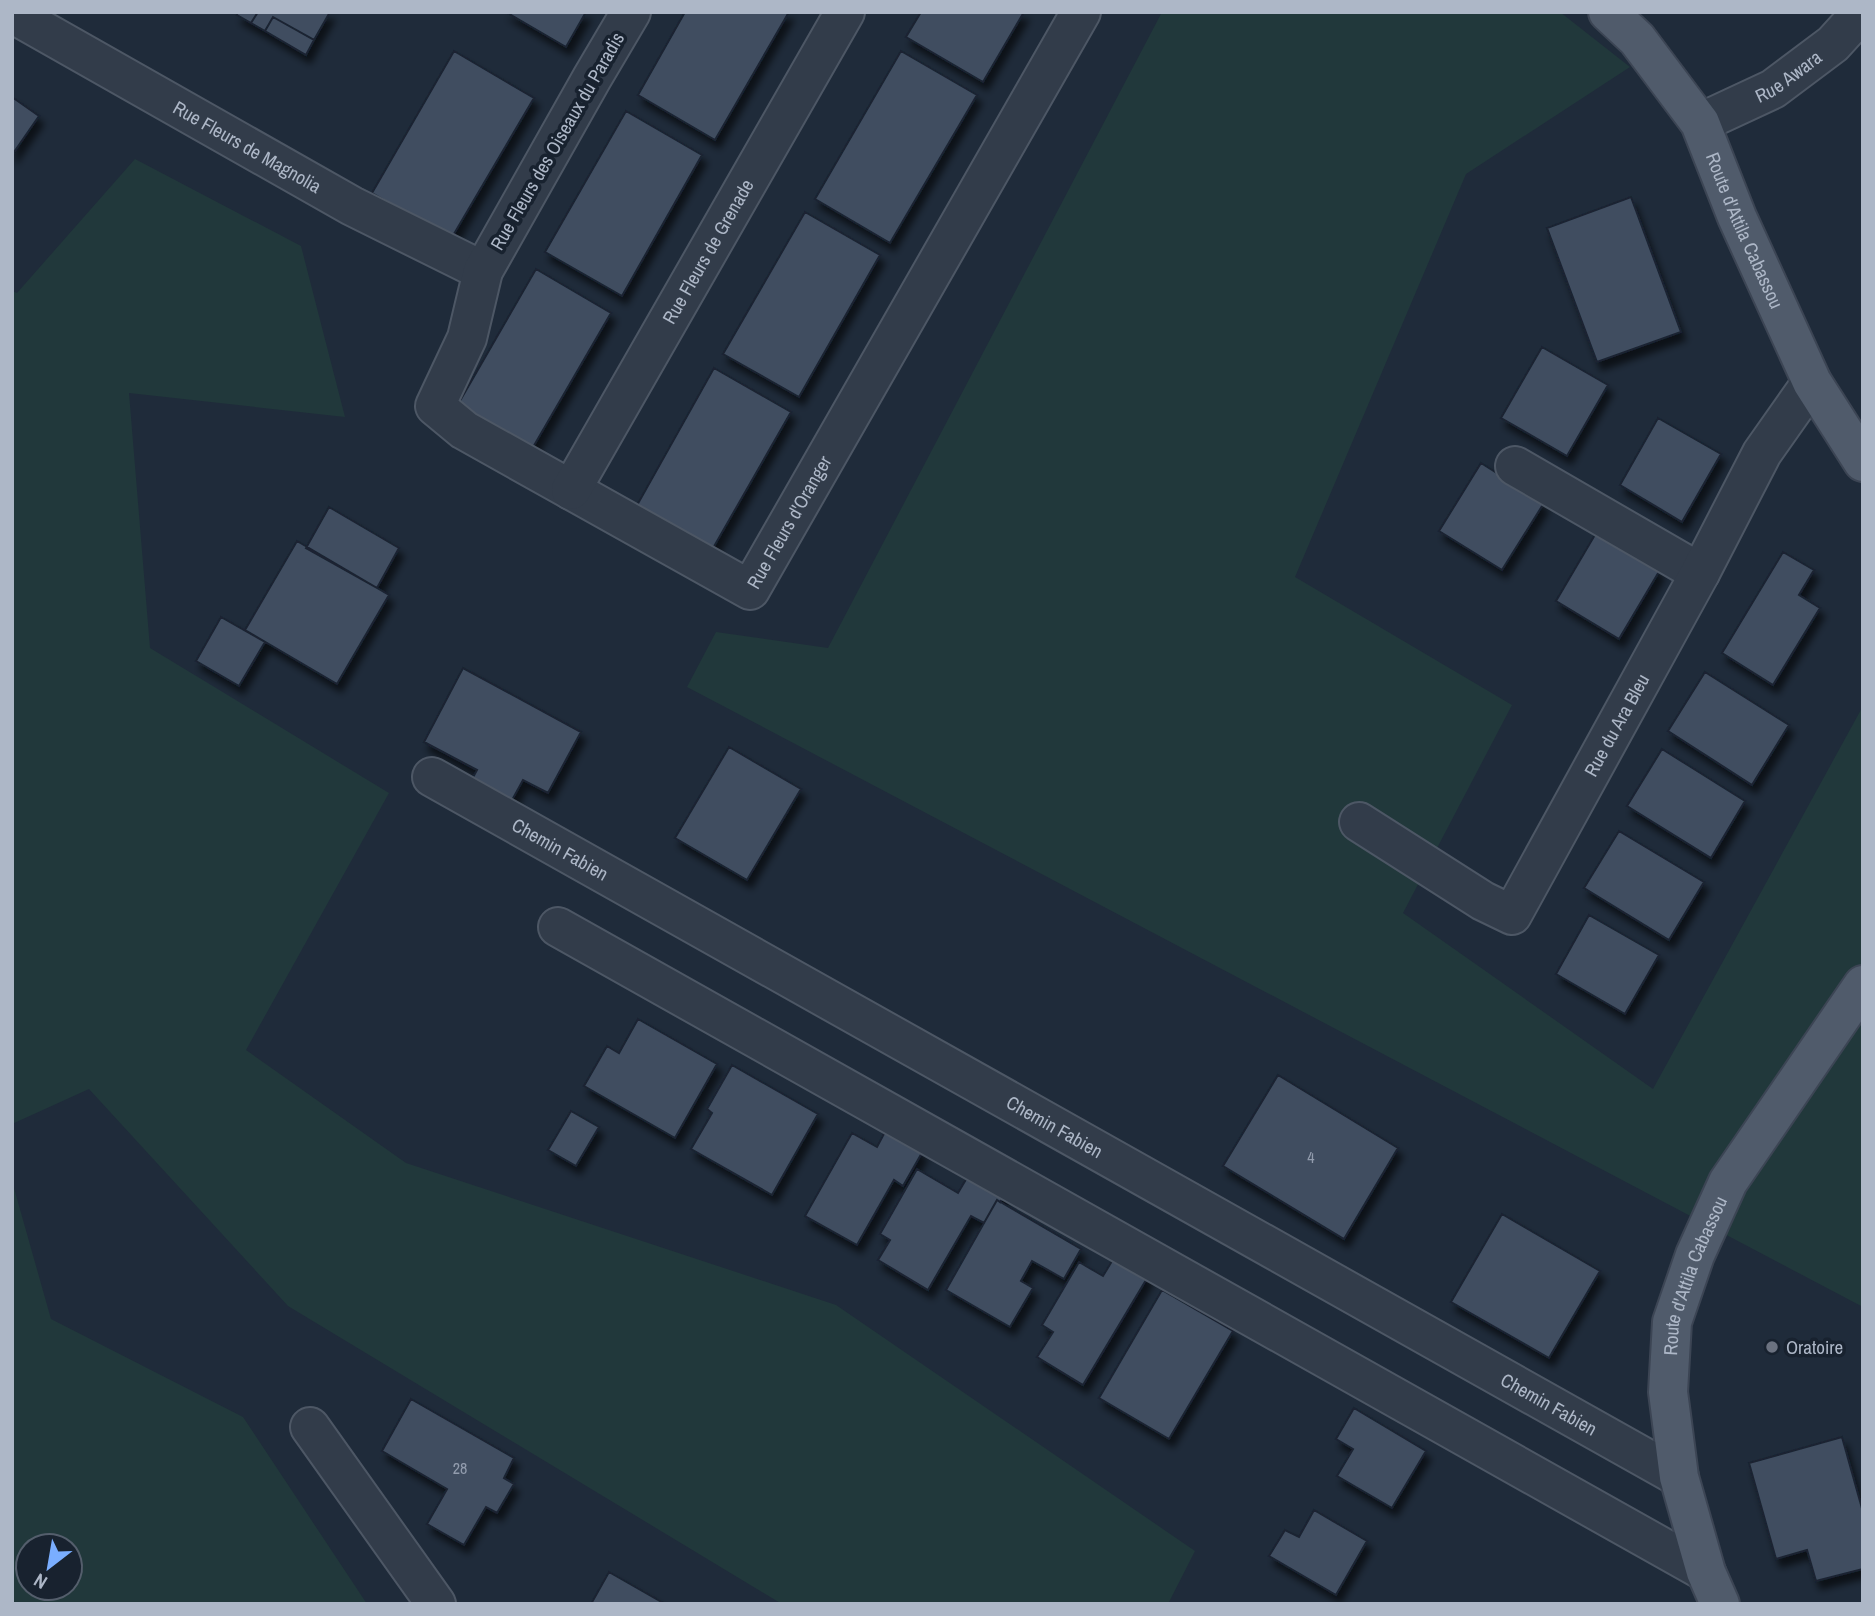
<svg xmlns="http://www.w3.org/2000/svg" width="1875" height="1616" font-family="'Archivo Narrow',sans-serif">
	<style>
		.green { fill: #21383b; fill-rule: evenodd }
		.building { fill: #3f4d60; stroke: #1a2431; stroke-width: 2; filter: url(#shadow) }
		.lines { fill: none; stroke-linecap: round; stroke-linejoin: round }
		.minor-casing { stroke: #4d5765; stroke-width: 42 }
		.major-casing { stroke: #3c4554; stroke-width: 42 }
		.minor { stroke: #323c4a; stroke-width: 38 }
		.major { stroke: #505b6b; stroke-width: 38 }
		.worship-dot { fill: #6b7280; stroke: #18222f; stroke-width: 2.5 }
		.labels { text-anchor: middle; stroke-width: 7; stroke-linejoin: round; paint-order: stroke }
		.number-label { font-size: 16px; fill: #929cad }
		.street-label { font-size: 19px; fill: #adb7c7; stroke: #18222f }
		.poi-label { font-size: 19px; fill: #adb7c7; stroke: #18222f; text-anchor: start }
	</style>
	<defs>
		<filter id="shadow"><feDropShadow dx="4.5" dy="8" stdDeviation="3.5" flood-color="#0009"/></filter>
	</defs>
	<rect width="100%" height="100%" fill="#1f2b3a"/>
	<path class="green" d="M 1162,12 L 1560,12 L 1630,67 L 1466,174 L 1295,577 L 1512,705 L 1403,913 L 1653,1089 L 1863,706 L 1863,1307 L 687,687 L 716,632 L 828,648 Z
		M 135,159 L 301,246 L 345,417 L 129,393 L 150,648 L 389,793 L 246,1050 L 406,1163 L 836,1305 L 1195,1551 L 1168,1604 L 782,1604 L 288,1306 L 89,1089 L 12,1124 L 12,291 L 17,293 Z
		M 12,1181 L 51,1319 L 243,1417 L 367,1604 L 12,1604 ZM 28,1546 L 70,1546 L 70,1588 L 28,1588 Z"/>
	<path class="building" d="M 238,12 L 258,12 L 251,23 L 237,15 Z
		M 258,12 L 330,12 L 314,40 L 273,17 L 265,31 L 251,23 Z
		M 506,12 L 586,12 L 566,47 Z
		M 685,12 L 789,12 L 715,140 L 638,95 Z
		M 921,12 L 1024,12 L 983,82 L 906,37 Z
		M 273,17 L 314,40 L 306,55 L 265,31 Z
		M 454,51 L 534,98 L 451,239 L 372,193 Z
		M 901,51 L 977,95 L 890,243 L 815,199 Z
		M 12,97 L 39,116 L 12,155 Z
		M 626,111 L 702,155 L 622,296 L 545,252 Z
		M 1631,197 L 1681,332 L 1597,362 L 1547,228 Z
		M 805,212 L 880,255 L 799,397 L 723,354 Z
		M 536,269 L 611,313 L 532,449 L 457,406 Z
		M 1542,347 L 1608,385 L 1567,456 L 1501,418 Z
		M 714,368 L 791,412 L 712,550 L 636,507 Z
		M 1658,418 L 1721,454 L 1682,522 L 1620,485 Z
		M 1481,463 L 1544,503 L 1502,570 L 1439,531 Z
		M 329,507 L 399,548 L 377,588 L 306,548 Z
		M 1596,533 L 1660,570 L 1619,639 L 1556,601 Z
		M 297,541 L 389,595 L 337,684 L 245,630 Z
		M 1783,552 L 1814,570 L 1799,595 L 1820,608 L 1773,685 L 1722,653 Z
		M 221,617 L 265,642 L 239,686 L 196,661 Z
		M 463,668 L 581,732 L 548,793 L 523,780 L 511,802 L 471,781 L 477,770 L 424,742 Z
		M 1705,672 L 1789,725 L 1752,785 L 1668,731 Z
		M 729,747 L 801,789 L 747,880 L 675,838 Z
		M 1662,749 L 1745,801 L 1711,858 L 1627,806 Z
		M 1619,831 L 1704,882 L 1669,940 L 1584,888 Z
		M 1589,915 L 1659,955 L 1625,1014 L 1556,974 Z
		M 638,1019 L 717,1064 L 675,1138 L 584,1086 L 607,1046 L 619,1053 Z
		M 732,1065 L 818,1114 L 772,1195 L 691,1149 L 712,1113 L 707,1109 Z
		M 1278,1075 L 1398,1148 L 1344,1239 L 1223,1166 Z
		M 571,1111 L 599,1127 L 576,1166 L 548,1150 Z
		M 886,1130 L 923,1151 L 903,1186 L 894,1180 L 857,1245 L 805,1216 L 852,1133 L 877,1147 Z
		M 917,1169 L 958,1193 L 971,1171 L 1007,1191 L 1000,1202 L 997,1200 L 984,1223 L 971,1216 L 928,1290 L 878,1260 L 890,1240 L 880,1234 Z
		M 997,1200 L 1081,1249 L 1064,1279 L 1032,1261 L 1021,1281 L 1033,1288 L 1010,1327 L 946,1290 Z
		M 1502,1214 L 1600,1271 L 1549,1358 L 1451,1302 Z
		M 1115,1256 L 1149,1275 L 1083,1385 L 1037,1357 L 1053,1332 L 1042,1325 L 1079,1262 L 1103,1276 Z
		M 1162,1290 L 1233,1331 L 1169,1439 L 1099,1398 Z
		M 411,1399 L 514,1458 L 504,1478 L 514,1484 L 497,1513 L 486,1507 L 464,1545 L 427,1524 L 447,1489 L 382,1451 Z
		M 1354,1408 L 1426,1451 L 1392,1508 L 1337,1476 L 1353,1449 L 1336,1439 Z
		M 1842,1437 L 1863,1512 L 1863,1569 L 1816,1581 L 1807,1550 L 1776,1559 L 1749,1463 Z
		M 1314,1510 L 1367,1541 L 1336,1595 L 1269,1556 L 1285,1530 L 1299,1537 Z
		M 609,1572 L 665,1604 L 591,1604 Z"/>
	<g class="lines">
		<g class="minor-casing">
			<g id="minor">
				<path id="s1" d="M 21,12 L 22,19 L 352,206 L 483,271"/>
				<path id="s2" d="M 631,12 L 592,78 L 483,271 L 467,338 L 435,406 L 464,430 L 750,590 L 1081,12"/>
				<path id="s3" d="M 1700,123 L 1773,89 L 1833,44 L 1862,12"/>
				<path d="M 1515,466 L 1700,573"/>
				<path id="s4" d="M 571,490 L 845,12"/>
				<path id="s5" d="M 432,777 L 1679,1477"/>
				<path id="s6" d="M 1359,822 L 1483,901 L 1512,915 L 1700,573 L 1762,453 L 1812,382"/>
				<path d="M 558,927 L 1706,1572"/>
				<path d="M 310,1427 L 436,1604"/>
			</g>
		</g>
		<g class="major-casing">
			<g id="major">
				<path id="s7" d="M 1608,12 L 1637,39 L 1700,123 L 1737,217 L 1812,382 L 1863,462"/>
				<path id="s8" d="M 1720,1604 L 1706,1572 L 1679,1477 L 1668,1392 L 1672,1322 L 1695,1255 L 1728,1182 L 1863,985"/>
			</g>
		</g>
		<use href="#minor" class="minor"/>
		<use href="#major" class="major"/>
	</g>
	<circle class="worship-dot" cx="1772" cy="1347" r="7"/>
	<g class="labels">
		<g class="number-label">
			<text x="1311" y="1163">4</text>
			<text x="460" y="1474">28</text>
		</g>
		<g class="street-label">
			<text dy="7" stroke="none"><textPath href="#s3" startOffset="100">Rue Awara</textPath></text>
			<text transform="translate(557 141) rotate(-60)" y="7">Rue Fleurs des Oiseaux du Paradis</text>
			<text dy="7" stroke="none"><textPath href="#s1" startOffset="266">Rue Fleurs de Magnolia</textPath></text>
			<text dy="7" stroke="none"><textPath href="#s7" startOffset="261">Route d'Attila Cabassou</textPath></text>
			<text dy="7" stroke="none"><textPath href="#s4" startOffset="275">Rue Fleurs de Grenade</textPath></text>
			<text dy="7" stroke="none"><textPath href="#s2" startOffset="886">Rue Fleurs d'Oranger</textPath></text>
			<text dy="7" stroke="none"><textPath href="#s6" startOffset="396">Rue du Ara Bleu</textPath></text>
			<text dy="7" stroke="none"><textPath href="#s5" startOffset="147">Chemin Fabien</textPath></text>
			<text dy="7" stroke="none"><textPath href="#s5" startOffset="714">Chemin Fabien</textPath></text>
			<text dy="7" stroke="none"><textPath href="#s8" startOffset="340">Route d'Attila Cabassou</textPath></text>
			<text dy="7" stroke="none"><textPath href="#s5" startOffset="1281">Chemin Fabien</textPath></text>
		</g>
		<g class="poi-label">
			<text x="1786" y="1354">Oratoire</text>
		</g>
	</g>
	<rect width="1875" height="1616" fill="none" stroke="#adb7c7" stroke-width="28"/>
	<g transform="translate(49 1567) rotate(211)"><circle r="33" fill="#18222f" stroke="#545e6c" stroke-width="2"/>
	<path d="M0-5L12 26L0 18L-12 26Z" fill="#7aaeff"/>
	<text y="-10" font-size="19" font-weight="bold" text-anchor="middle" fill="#adb7c7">N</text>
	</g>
</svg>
